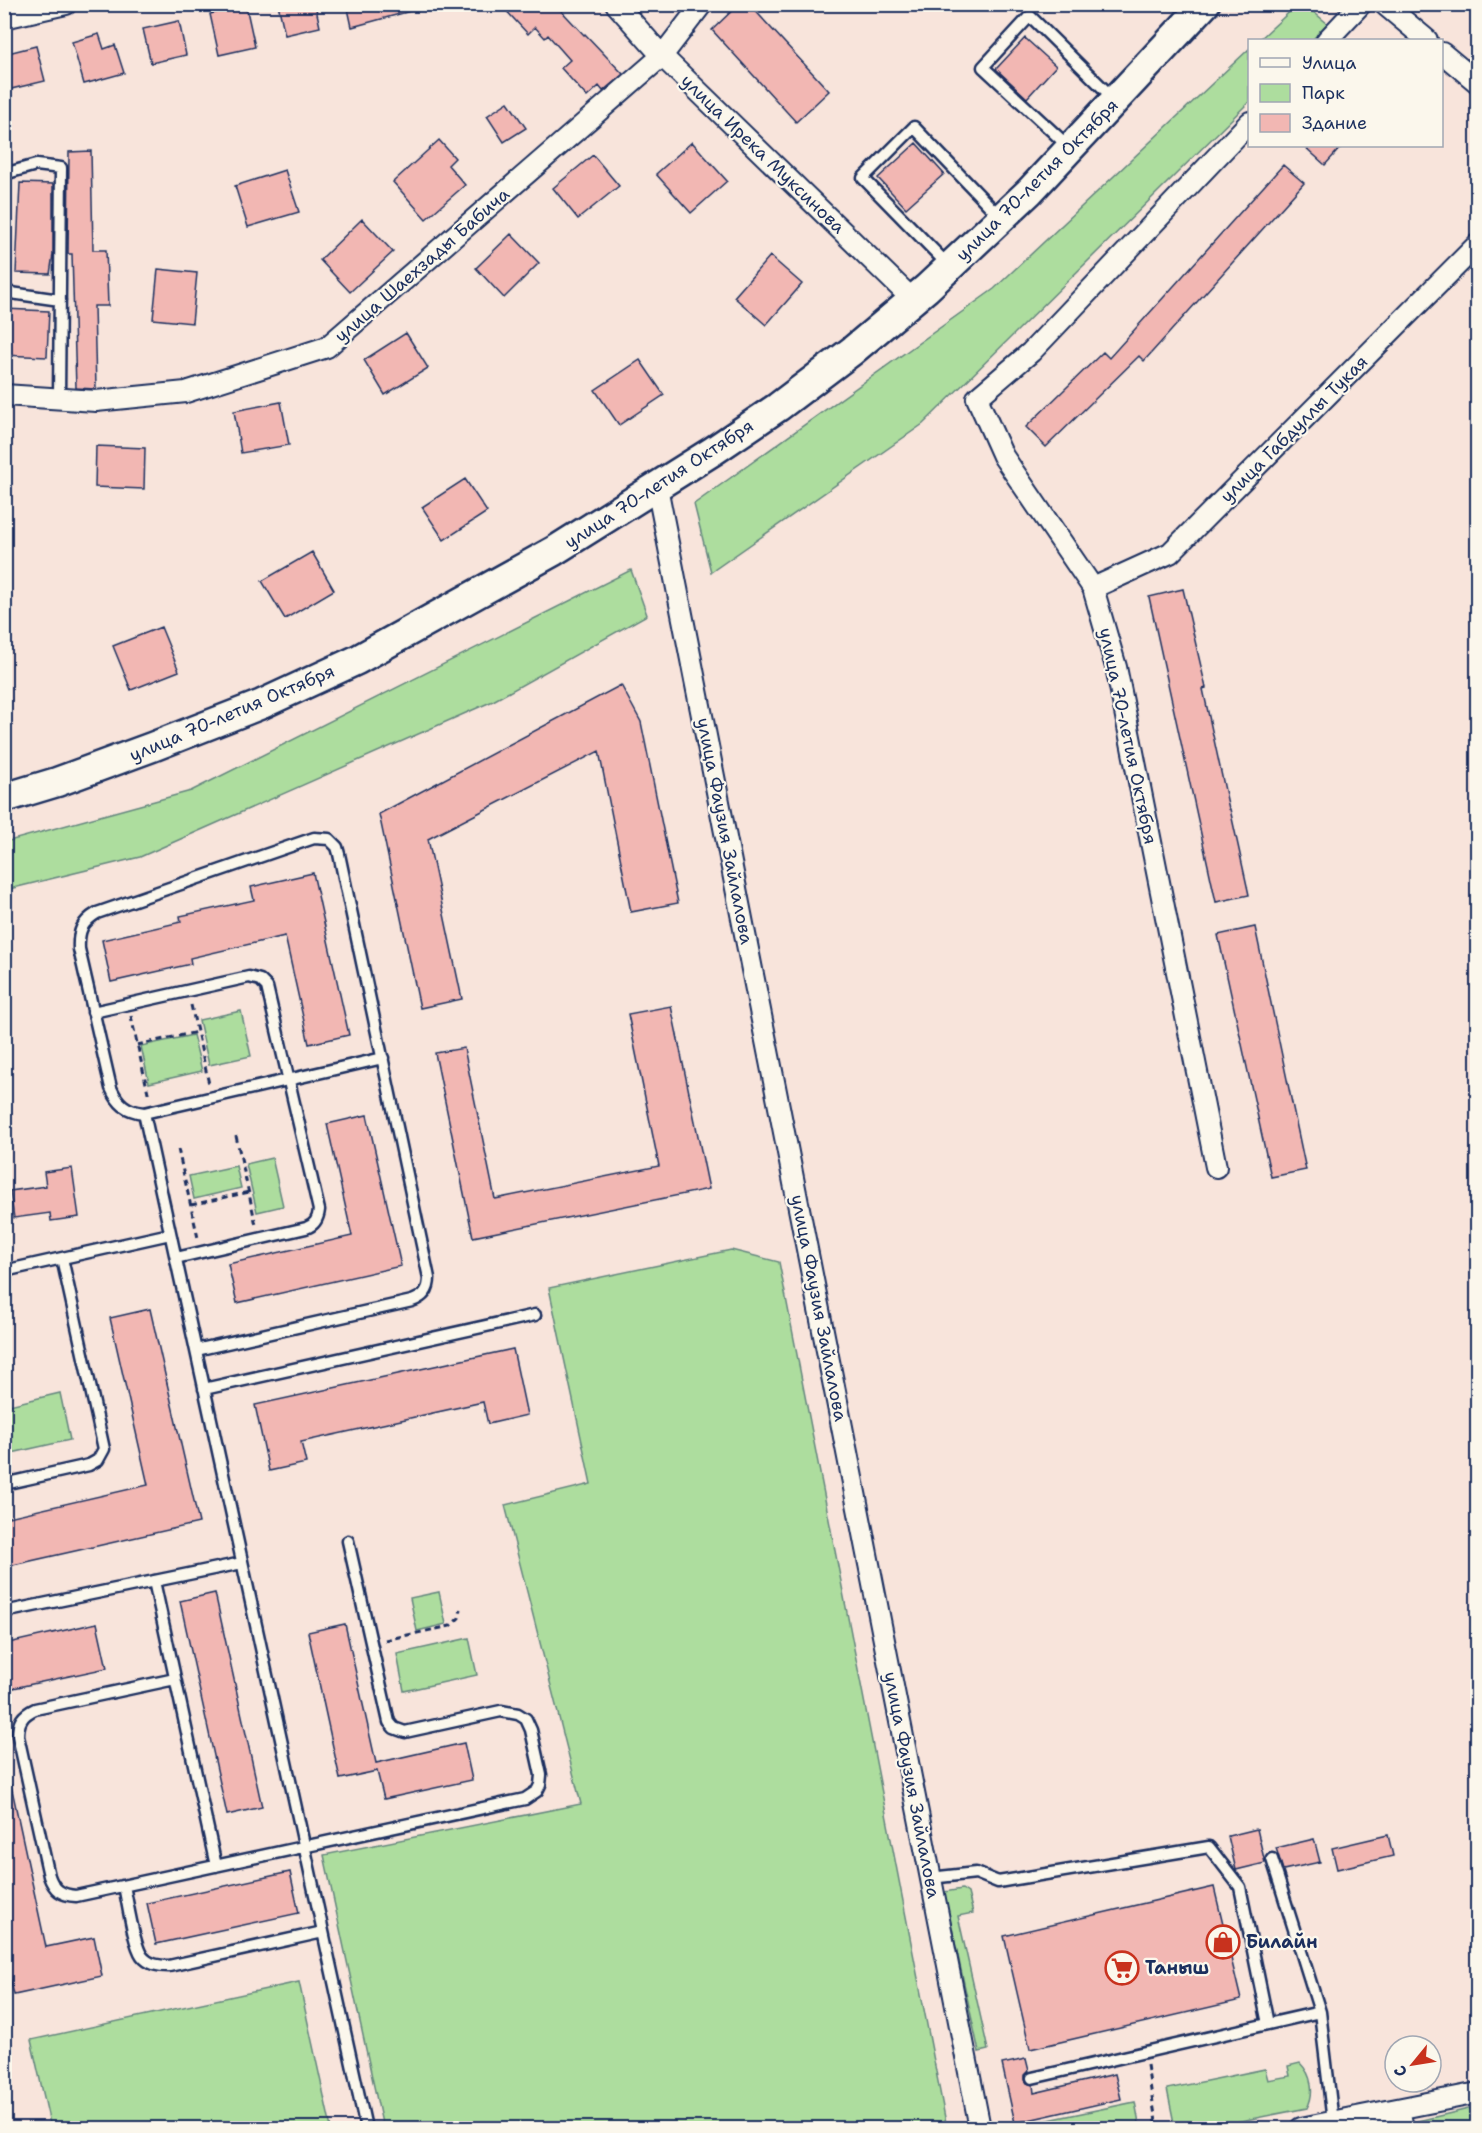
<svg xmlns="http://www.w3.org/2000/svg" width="1482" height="2133" font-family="'Shantell Sans',sans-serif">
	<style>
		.green { fill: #addd9e; stroke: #64867e; stroke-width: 1.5 }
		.building { fill: #f2b7b3; stroke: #1b2f5e; stroke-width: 1.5 }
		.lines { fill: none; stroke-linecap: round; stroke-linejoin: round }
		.service-casing { stroke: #1b2f5e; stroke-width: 15 }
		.minor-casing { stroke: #1b2f5e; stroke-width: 24 }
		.secondary-casing { stroke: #1b2f5e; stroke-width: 33 }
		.path { stroke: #1b2f5e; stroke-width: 3; stroke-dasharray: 6 4.5; stroke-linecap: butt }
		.service { stroke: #fbf7ec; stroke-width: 10 }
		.minor { stroke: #fbf7ec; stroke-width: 20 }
		.secondary { stroke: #fbf7ec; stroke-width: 28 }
		.labels { text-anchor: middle; stroke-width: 4.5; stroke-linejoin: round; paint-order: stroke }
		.street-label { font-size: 18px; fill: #1b2f5e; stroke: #fbf7ec }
		.poi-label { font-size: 18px; font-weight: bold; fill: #1b2f5e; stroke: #fbf7ec; text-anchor: start }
	</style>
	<rect width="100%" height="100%" fill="#f8e4db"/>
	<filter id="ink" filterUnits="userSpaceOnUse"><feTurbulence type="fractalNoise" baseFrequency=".0167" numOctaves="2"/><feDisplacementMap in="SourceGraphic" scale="12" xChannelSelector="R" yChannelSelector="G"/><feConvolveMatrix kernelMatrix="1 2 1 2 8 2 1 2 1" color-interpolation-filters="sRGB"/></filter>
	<g filter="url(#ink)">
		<path class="green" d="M 1297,5 L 1305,5 L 1328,24 L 1312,40 L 1259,40 Z
			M 1249,49 L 1249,102 L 923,424 L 711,572 L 694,504 L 994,289 Z
			M 631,570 L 647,615 L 493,701 L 140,857 L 5,890 L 5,842 L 191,791 Z
			M 241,1011 L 251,1056 L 209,1065 L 199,1020 Z
			M 193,1035 L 202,1071 L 149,1083 L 141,1046 Z
			M 272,1158 L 283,1206 L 257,1212 L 246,1164 Z
			M 236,1166 L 241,1188 L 194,1199 L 189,1176 Z
			M 731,1250 L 779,1262 L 947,2128 L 383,2128 L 324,1855 L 581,1804 L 505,1505 L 591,1484 L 549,1288 Z
			M 60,1393 L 70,1440 L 7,1454 L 4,1444 L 5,1406 Z
			M 439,1592 L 446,1624 L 417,1631 L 410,1598 Z
			M 469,1638 L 477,1675 L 404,1691 L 397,1654 Z
			M 962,1889 L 968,1893 L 973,1913 L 958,1916 L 988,2050 L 979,2052 L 944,1892 Z
			M 299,1982 L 331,2128 L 51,2128 L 31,2040 Z
			M 1300,2063 C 1312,2075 1315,2093 1307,2108 L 1205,2128 L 1175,2128 L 1167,2089 L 1265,2069 L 1268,2080 L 1290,2076 L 1288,2066 Z
			M 1135,2102 L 1140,2128 L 1010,2128 Z
			M 1477,2107 L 1477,2128 L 1413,2128 L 1418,2121 Z"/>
		<path class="building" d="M 278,4 L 315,4 L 320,27 L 285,35 Z
			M 347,4 L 417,4 L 418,9 L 352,27 Z
			M 500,4 L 555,4 L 584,35 L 585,34 L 623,74 L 603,91 L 599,86 L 587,97 L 561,68 L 570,60 L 548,35 L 545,38 L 535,27 L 528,34 Z
			M 739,4 L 749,4 L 829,91 L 796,122 L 712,30 Z
			M 246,6 L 255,47 L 219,55 L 210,14 Z
			M 179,21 L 186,55 L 151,63 L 143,29 Z
			M 99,34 L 104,49 L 115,45 L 124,73 L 84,84 L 72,42 Z
			M 1025,38 L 1056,66 L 1027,98 L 996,69 Z
			M 36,46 L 45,81 L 11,89 L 10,86 L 4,88 L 4,54 Z
			M 508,102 L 526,128 L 504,142 L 487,116 Z
			M 439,140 L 455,158 L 448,165 L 465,185 L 426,219 L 393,182 Z
			M 692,142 L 727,181 L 691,213 L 656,174 Z
			M 916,143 L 944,174 L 906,208 L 878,178 Z
			M 1304,146 L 1342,146 L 1325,165 Z
			M 91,151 L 93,250 L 106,250 L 108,306 L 94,306 L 96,389 L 76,388 L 72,254 L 68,254 L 69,152 Z
			M 593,155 L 619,186 L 578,219 L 553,188 Z
			M 1283,165 L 1304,183 L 1144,361 L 1139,356 L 1046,447 L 1026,427 L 1103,352 L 1109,358 Z
			M 285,170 L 299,212 L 248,227 L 235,186 Z
			M 20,183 L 53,184 L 53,254 L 50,274 L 16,273 Z
			M 362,219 L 393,252 L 350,292 L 320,260 Z
			M 511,234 L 539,263 L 504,298 L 476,268 Z
			M 770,256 L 802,284 L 766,325 L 734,297 Z
			M 158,269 L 197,273 L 192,323 L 153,319 Z
			M 4,309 L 49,311 L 47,357 L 4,355 Z
			M 406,333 L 428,368 L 385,395 L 364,360 Z
			M 640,360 L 664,395 L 619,425 L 595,390 Z
			M 281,402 L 289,445 L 241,453 L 234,411 Z
			M 96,446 L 145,448 L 144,489 L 95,487 Z
			M 465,479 L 487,512 L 444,540 L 422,507 Z
			M 312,552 L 334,590 L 285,619 L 262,581 Z
			M 1183,589 L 1206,688 L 1203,689 L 1229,809 L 1230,809 L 1249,895 L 1216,902 L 1149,597 Z
			M 161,627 L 179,671 L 131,690 L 113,646 Z
			M 621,685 L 641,722 L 678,903 L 631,912 L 599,751 L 428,839 L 462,999 L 420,1008 L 379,814 Z
			M 313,873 L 349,1035 L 309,1044 L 285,936 L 190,958 L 191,964 L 111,982 L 102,940 L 181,922 L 180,916 L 254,900 L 251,887 Z
			M 1255,927 L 1306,1170 L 1271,1177 L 1218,935 Z
			M 671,1006 L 709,1189 L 473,1237 L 435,1053 L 464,1048 L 495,1199 L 659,1166 L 628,1014 Z
			M 367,1115 L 401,1266 L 237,1303 L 228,1264 L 352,1236 L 327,1124 Z
			M 72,1168 L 79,1217 L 51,1221 L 50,1213 L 14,1218 L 10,1191 L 46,1186 L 44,1172 Z
			M 150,1309 L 199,1523 L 4,1567 L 4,1518 L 148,1485 L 110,1318 Z
			M 513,1349 L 527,1415 L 488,1424 L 483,1402 L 301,1442 L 306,1463 L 269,1471 L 255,1405 Z
			M 215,1593 L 262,1807 L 227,1815 L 180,1601 Z
			M 97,1623 L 107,1668 L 4,1690 L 4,1644 Z
			M 345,1624 L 376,1763 L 464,1743 L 472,1780 L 384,1799 L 377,1771 L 340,1779 L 308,1632 Z
			M 11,1785 L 46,1947 L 94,1937 L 102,1976 L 14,1995 L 4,1953 L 4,1786 Z
			M 1257,1829 L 1265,1863 L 1236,1870 L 1228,1836 Z
			M 1388,1835 L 1393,1856 L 1337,1869 L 1332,1848 Z
			M 1314,1839 L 1320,1862 L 1283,1870 L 1276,1848 Z
			M 290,1872 L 299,1913 L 156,1944 L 147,1903 Z
			M 1214,1887 L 1241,2000 L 1030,2049 L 1004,1936 Z
			M 1026,2059 L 1029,2071 L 1025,2075 L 1025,2080 L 1027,2083 L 1033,2085 L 1034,2093 L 1115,2074 L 1121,2099 L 1015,2123 L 1002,2064 Z"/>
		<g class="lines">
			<g class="service-casing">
				<path id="service" d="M 1070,148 L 983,67 L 1030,16 L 1114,99
					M 4,174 L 36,165 L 61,168 L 59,399
					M 948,265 L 863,178 L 914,127 L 1001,218
					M 4,292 L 60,300
					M 93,1012 L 249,977 L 260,980 L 267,987 L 319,1210 C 318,1219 315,1225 306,1228 L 176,1258
					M 144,1113 L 366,2128
					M 4,1271 L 170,1234
					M 196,1350 L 412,1301 C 424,1297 429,1290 429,1278 L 339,854 L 337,847 L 329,839 L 314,838 L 97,913 C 82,922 78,931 79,949 L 111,1088 C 118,1104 126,1111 144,1113 L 383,1058
					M 204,1389 L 535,1315
					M 4,1484 L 89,1465 L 98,1460 L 104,1449 L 62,1258
					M 154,1581 L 216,1866
					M 4,1612 L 242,1563
					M 175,1679 L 35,1709 C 22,1715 18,1722 18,1736 L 49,1876 C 54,1890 61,1895 76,1896 L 525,1799 L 537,1791 L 540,1785 L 541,1775 L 531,1730 L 526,1719 L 518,1714 L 501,1711 L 405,1732 L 394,1728 L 389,1722 L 348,1541
					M 1272,1859 L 1320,2012 L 1333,2122
					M 930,1878 L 976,1873 L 998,1882 L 1209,1847 L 1240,1887 L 1268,2024
					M 124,1886 C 128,1903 133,1943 142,1956 C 149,1965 159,1966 169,1966 L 323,1932
					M 1032,2078 L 1320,2012"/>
			</g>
			<g class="minor-casing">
				<path id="minor" d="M 616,4 L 662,56 L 913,300
					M 1384,4 L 1427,40
					M 4,18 L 66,4
					M 1327,40 L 1361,4
					M 1442,53 L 1478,83
					M 4,395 L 96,401 L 186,392 L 327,347 L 662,56 L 702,4
					M 657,487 L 980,2128
					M 1093,588 L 1170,553 L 1478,244
					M 1216,1167 L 1116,667 L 1093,588 L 1003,456 L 977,398 L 1031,352 L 1250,122
					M 1399,2109 L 1403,2128
					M 1301,2128 L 1478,2093"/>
			</g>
			<g class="secondary-casing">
				<path id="secondary" d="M 4,798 L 57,782 L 152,747 L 262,704 L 357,660 L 554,551 L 713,451 L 778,407 L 852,351 L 927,288 L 1030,191 L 1205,4"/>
			</g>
			<path class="path" d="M 191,1005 L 209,1084
				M 131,1016 L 149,1097
				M 137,1045 L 197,1032
				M 236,1136 L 256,1225
				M 178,1149 L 198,1238
				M 191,1205 L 249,1192
				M 385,1640 L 450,1626 L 459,1618 L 461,1609
				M 1147,2065 L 1157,2128"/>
			<use href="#service" class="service"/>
			<use href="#minor" class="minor"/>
			<use href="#secondary" class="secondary"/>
		</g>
	</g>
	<defs>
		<g id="shop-ring" transform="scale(1.725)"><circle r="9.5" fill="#fbf7ec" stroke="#c8321e" stroke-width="1.5"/><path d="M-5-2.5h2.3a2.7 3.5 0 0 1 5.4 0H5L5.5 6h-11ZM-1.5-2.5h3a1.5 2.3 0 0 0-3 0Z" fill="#c8321e"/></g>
		<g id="supermarket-ring" transform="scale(1.725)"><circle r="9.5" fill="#fbf7ec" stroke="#c8321e" stroke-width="1.5"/><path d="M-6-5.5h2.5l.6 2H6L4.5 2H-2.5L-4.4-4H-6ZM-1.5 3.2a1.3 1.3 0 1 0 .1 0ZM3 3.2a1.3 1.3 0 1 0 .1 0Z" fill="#c8321e"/></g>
	</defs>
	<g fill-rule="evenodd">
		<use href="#shop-ring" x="1223" y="1942"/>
		<use href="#supermarket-ring" x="1122" y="1968"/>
	</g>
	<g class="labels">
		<g class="street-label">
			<text transform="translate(763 154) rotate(44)" y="6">улица Ирека Муксинова</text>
			<text transform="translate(1037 180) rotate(-45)" y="6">улица 70-летия Октября</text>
			<text transform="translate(422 265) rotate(-41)" y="6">улица Шаехзады Бабича</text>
			<text transform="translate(1294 429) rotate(-45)" y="6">улица Габдуллы Тукая</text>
			<text transform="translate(659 484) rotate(-33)" y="6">улица 70-летия Октября</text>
			<text transform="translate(232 713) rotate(-23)" y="6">улица 70-летия Октября</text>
			<text transform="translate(1128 736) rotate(78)" y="6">улица 70-летия Октября</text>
			<text transform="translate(725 831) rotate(79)" y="6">улица Фаузия Зайлалова</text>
			<text transform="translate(819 1308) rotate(79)" y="6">улица Фаузия Зайлалова</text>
			<text transform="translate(912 1785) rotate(79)" y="6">улица Фаузия Зайлалова</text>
		</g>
		<g class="poi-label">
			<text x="1246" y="1948">Билайн</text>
			<text x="1145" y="1974">Таныш</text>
		</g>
	</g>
	<rect width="1482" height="2133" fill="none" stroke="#fbf7ec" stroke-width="24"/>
	<rect x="12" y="12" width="1458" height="2109" fill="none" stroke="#1b2f5e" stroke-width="2" filter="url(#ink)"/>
	<rect x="1248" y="39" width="195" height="108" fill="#fbf7ec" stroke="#a1a7b3" stroke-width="1.5"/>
	<rect x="1260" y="58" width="30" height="9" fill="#fbf7ec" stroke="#a1a7b3" stroke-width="1.5"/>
	<text x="1302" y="69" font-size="18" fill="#1b2f5e">Улица</text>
	<rect x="1260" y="84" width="30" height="18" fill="#addd9e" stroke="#a1a7b3" stroke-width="1.5"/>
	<text x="1302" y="99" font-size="18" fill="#1b2f5e">Парк</text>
	<rect x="1260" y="114" width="30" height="18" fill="#f2b7b3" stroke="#a1a7b3" stroke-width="1.5"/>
	<text x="1302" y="129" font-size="18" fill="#1b2f5e">Здание</text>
	<g transform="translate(1413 2064) rotate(240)"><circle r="28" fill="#fbf7ec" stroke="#a1a7b3" stroke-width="1.5"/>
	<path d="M0-4.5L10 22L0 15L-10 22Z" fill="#c8321e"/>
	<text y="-9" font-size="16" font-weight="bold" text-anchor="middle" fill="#1b2f5e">С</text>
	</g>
</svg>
